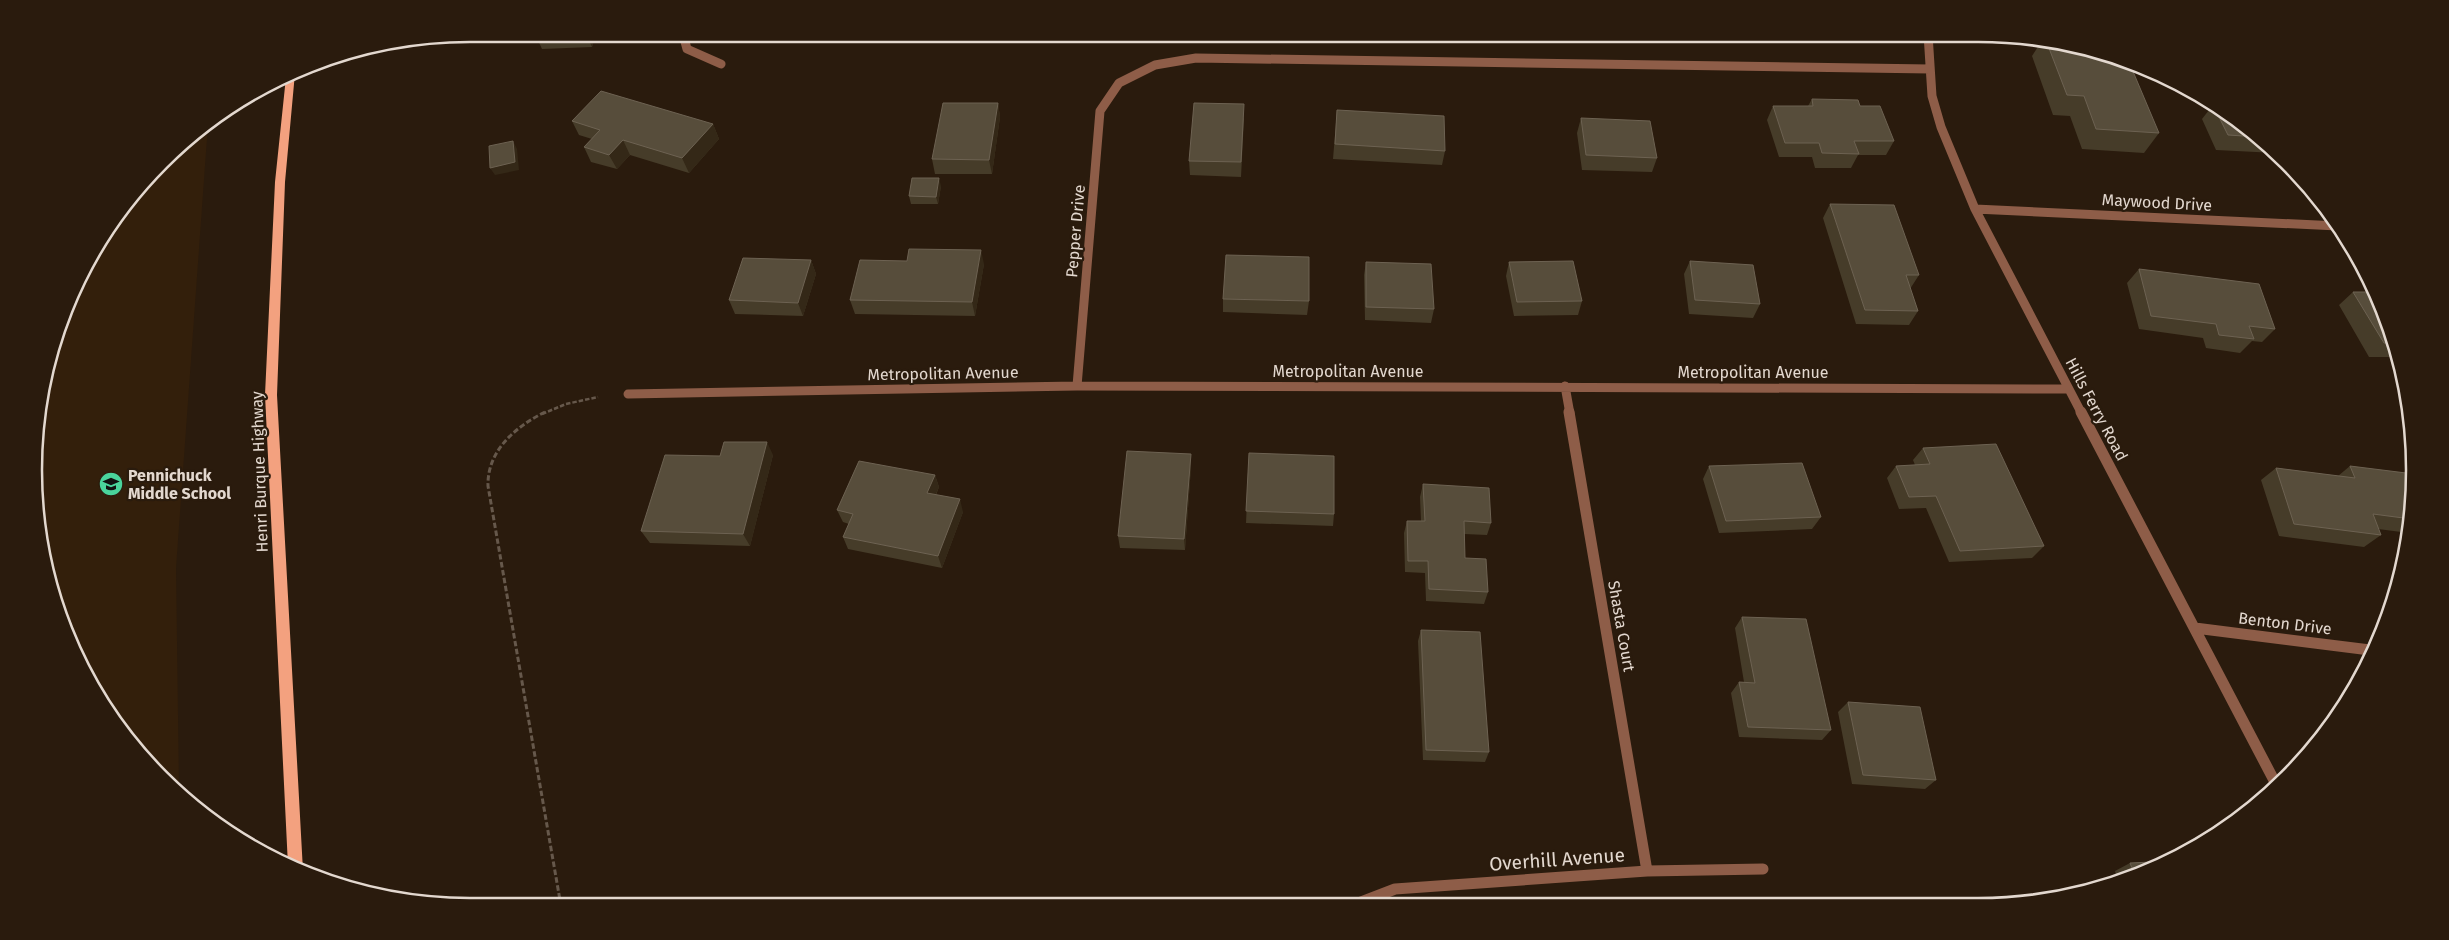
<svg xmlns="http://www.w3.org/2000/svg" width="2449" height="940" font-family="'Fira Sans',sans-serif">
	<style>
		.built { fill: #331f0b }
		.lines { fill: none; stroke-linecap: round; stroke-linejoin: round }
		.path-far1 { stroke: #66584b; stroke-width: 2.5; stroke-dasharray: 4.5 2; stroke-linecap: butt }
		.path { stroke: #66584b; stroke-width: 3; stroke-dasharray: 5.5 2.5; stroke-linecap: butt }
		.minor-far1 { stroke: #8e5d48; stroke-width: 9 }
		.minor { stroke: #8e5d48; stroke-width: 11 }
		.primary { fill: #f3a17f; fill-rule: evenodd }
		.wall { fill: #463c29 }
		.shaded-wall { fill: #342817 }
		.building { fill: #574d3b; stroke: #6d6252 }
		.labels { text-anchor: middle; stroke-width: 4.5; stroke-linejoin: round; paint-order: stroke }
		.street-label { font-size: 16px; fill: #e3d8cf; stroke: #2a1b0d }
		.poi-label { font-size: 16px; font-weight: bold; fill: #e3d8cf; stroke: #2a1b0d; text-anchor: start }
		.near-street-label { font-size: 19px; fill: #e3d8cf; stroke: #2a1b0d }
		.rim { fill: none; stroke: #e3d8cf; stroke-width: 2.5 }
	</style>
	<rect width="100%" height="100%" fill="#2a1b0d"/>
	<path class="built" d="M 208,124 L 176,568 L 179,789 L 107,712 L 67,637 L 42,555 L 38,413 L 57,330 L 92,252 L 183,142 Z"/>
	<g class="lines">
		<path class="path-far1" d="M 542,414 L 566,404 L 598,397"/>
		<path class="path" d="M 545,412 C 515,427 487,451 488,486 L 561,906"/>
		<path class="minor-far1" d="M 683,34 L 687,49 L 721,64
			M 1928,34 L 1932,96 L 1941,127 L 1975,209 L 2082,414
			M 1975,209 L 2338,226
			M 1077,386 L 1100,111 L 1119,83 L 1155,65 L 1196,58 L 1930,69
			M 1565,386 L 1570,414
			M 628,394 L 1077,386 L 2069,389"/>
		<path class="minor" d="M 1569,412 L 1647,871
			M 2081,412 L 2277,786
			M 2195,628 L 2370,650
			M 1356,904 L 1395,889 L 1647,871 L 1763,869"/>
		<path class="primary" d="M 295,73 L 285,182 L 277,395 L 303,871 L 288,866 L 265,395 L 275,182 L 286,77 Z"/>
	</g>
	<path class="wall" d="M 535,34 L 596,34 L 592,47 L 542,49 Z
		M 2041,42 L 2092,49 L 2159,133 L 2144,153 L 2082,149 L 2070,116 L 2053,115 L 2032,56 Z
		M 1812,99 L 1860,106 L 1894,141 L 1886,155 L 1858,155 L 1851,168 L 1815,168 L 1812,157 L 1779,157 L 1767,120 L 1773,106 L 1808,106 Z
		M 998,103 L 1000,117 L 992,174 L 935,174 L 932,159 Z
		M 2213,105 L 2245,124 L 2276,153 L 2216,150 L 2202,119 Z
		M 1337,110 L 1445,151 L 1442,165 L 1333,159 Z
		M 1244,118 L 1241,177 L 1190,175 L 1189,161 Z
		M 1581,118 L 1657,158 L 1652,172 L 1582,170 L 1577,133 Z
		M 572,121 L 713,124 L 719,139 L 689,173 L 630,155 L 617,169 L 591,162 L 584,147 L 592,139 L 579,135 Z
		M 941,186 L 938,204 L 911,204 L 909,196 Z
		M 1830,204 L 1919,275 L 1910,289 L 1918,311 L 1909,325 L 1856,324 L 1823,218 Z
		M 811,260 L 816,274 L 803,316 L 735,314 L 729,300 Z
		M 1690,261 L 1760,304 L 1753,318 L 1689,314 L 1684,274 Z
		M 1366,262 L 1434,309 L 1431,323 L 1365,320 L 1364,275 Z
		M 1509,262 L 1582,301 L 1578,315 L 1514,316 L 1506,276 Z
		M 984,264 L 975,316 L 855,314 L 850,300 Z
		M 2139,269 L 2275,329 L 2262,342 L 2252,341 L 2240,353 L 2206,348 L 2203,338 L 2139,329 L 2127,283 Z
		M 2353,292 L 2392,330 L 2398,357 L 2369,357 L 2339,305 Z
		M 1223,299 L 1309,301 L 1307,315 L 1223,312 Z
		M 1923,448 L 2044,546 L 2032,558 L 1949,562 L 1926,508 L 1899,509 L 1887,478 L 1896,466 L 1915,465 L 1913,460 Z
		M 1249,453 L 1334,514 L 1333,526 L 1246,523 Z
		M 773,455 L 750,546 L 650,543 L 641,531 L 720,456 Z
		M 1709,466 L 1821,517 L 1812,529 L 1719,533 L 1703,479 Z
		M 2350,466 L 2414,499 L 2409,533 L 2378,529 L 2381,535 L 2364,547 L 2279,536 L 2261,480 L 2276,468 L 2338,476 Z
		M 1191,467 L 1185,550 L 1120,548 L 1118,536 Z
		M 935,475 L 939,487 L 936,495 L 963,512 L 942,568 L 848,549 L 843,537 L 849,524 L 843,522 L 837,510 Z
		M 1423,484 L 1491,523 L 1487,535 L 1464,534 L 1465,558 L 1488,592 L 1484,604 L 1426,601 L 1425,573 L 1405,572 L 1404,533 L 1407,521 L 1421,521 L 1420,497 Z
		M 1742,617 L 1831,730 L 1822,740 L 1739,737 L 1731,693 L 1739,682 L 1744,682 L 1735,628 Z
		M 1421,630 L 1489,752 L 1485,762 L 1423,760 L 1418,641 Z
		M 1848,702 L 1936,780 L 1925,789 L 1852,784 L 1838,712 Z
		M 2172,861 L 2117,878 L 2115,871 L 2130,863 Z"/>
	<path class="shaded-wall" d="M 586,34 L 596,34 L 592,47 Z
		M 998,103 L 1000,117 L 992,174 L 989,160 Z
		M 713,124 L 719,139 L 689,173 L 682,158 Z
		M 623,140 L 630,155 L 617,169 L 609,155 Z
		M 513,141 L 517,149 L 519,170 L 495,175 L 490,168 Z
		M 939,178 L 941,186 L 938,204 L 936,197 Z
		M 981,250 L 984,264 L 975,316 L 972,302 Z
		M 811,260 L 816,274 L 803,316 L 798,303 Z
		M 767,442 L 773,455 L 750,546 L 743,534 Z
		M 1191,454 L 1191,467 L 1185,550 L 1184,539 Z
		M 935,475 L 939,487 L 931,505 L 927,493 Z
		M 960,499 L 963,512 L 942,568 L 938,556 Z"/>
	<path class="building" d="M 2047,43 L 2092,49 L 2129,62 L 2159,133 L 2096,129 L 2084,96 L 2067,95 Z
		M 601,91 L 713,124 L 682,158 L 623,140 L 609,155 L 584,147 L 600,130 L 572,121 Z
		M 1812,99 L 1858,100 L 1860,106 L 1880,106 L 1894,141 L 1854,141 L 1859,154 L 1822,153 L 1819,143 L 1785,143 L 1773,106 L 1813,106 Z
		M 943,103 L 998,103 L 989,160 L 932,159 Z
		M 1194,103 L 1244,104 L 1241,162 L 1189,161 Z
		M 2213,105 L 2245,124 L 2259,137 L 2228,135 Z
		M 1337,110 L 1444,116 L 1445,151 L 1335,144 Z
		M 1581,118 L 1650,121 L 1657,158 L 1586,155 Z
		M 513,141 L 515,162 L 490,168 L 489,146 Z
		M 912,178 L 939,178 L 936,197 L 909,196 Z
		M 1830,204 L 1894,205 L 1919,275 L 1906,275 L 1918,311 L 1865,310 Z
		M 909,249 L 981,250 L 972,302 L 850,300 L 860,260 L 907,261 Z
		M 1226,255 L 1309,257 L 1309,301 L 1223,299 Z
		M 743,258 L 811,260 L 798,303 L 729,300 Z
		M 1573,261 L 1582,301 L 1517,302 L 1509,262 Z
		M 1690,261 L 1753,265 L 1760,304 L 1695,300 Z
		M 1366,262 L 1431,264 L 1434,309 L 1366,307 Z
		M 2139,269 L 2259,284 L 2275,329 L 2249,326 L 2254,339 L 2219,335 L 2216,324 L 2151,316 Z
		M 2353,292 L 2375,292 L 2392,330 L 2395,343 L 2384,343 Z
		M 724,442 L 767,442 L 743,534 L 641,531 L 665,455 L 720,456 Z
		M 1996,444 L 2044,546 L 1960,551 L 1936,496 L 1909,497 L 1896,466 L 1930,464 L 1923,448 Z
		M 1127,451 L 1191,454 L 1184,539 L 1118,536 Z
		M 1249,453 L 1334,456 L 1334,514 L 1246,511 Z
		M 859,461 L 935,475 L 927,493 L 960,499 L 938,556 L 843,537 L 853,514 L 837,510 Z
		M 1802,463 L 1821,517 L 1726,521 L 1709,466 Z
		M 2350,466 L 2414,474 L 2414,499 L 2411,519 L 2373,514 L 2381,535 L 2294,524 L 2276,468 L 2355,478 Z
		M 1423,484 L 1489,488 L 1491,523 L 1464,521 L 1465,558 L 1486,559 L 1488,592 L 1429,589 L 1428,561 L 1408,561 L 1407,521 L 1425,521 Z
		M 1742,617 L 1806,619 L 1831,730 L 1748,727 L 1739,682 L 1755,683 Z
		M 1421,630 L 1480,632 L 1489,752 L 1426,750 Z
		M 1848,702 L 1920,707 L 1936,780 L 1863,775 Z
		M 2172,861 L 2134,873 L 2130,863 L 2173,861 Z"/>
	<defs>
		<g id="school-disc" transform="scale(1.25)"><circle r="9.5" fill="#4ad49c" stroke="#2a1b0d"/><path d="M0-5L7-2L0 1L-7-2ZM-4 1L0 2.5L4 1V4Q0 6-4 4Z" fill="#111"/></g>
	</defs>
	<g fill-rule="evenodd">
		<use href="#school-disc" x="111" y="484"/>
	</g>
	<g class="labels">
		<g class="street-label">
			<text transform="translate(2157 202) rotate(3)" y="6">Maywood Drive</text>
			<text transform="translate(1075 231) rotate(-85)" y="6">Pepper Drive</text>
			<text x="1348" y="377">Metropolitan Avenue</text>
			<text x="1753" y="378">Metropolitan Avenue</text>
			<text transform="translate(943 373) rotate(-1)" y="6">Metropolitan Avenue</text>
			<text transform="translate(2097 409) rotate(62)" y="6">Hills Ferry Road</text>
			<text transform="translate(259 472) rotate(-92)" y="6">Henri Burque Highway</text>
			<text transform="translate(2285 623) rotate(7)" y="6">Benton Drive</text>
			<text transform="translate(1622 626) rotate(80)" y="6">Shasta Court</text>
		</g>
		<g class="poi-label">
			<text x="128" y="481">Pennichuck<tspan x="128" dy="18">Middle School</tspan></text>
		</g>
		<g class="near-street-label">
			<text transform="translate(1557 859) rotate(-4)" y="7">Overhill Avenue</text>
		</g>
	</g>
	<path d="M0 0H2449V940H0ZM470 42H1978A428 428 0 0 1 2406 470V470A428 428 0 0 1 1978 898H470A428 428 0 0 1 42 470V470A428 428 0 0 1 470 42Z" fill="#2a1b0d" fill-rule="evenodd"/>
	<path class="rim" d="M470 42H1978A428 428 0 0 1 2406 470V470A428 428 0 0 1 1978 898H470A428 428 0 0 1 42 470V470A428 428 0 0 1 470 42Z"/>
</svg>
